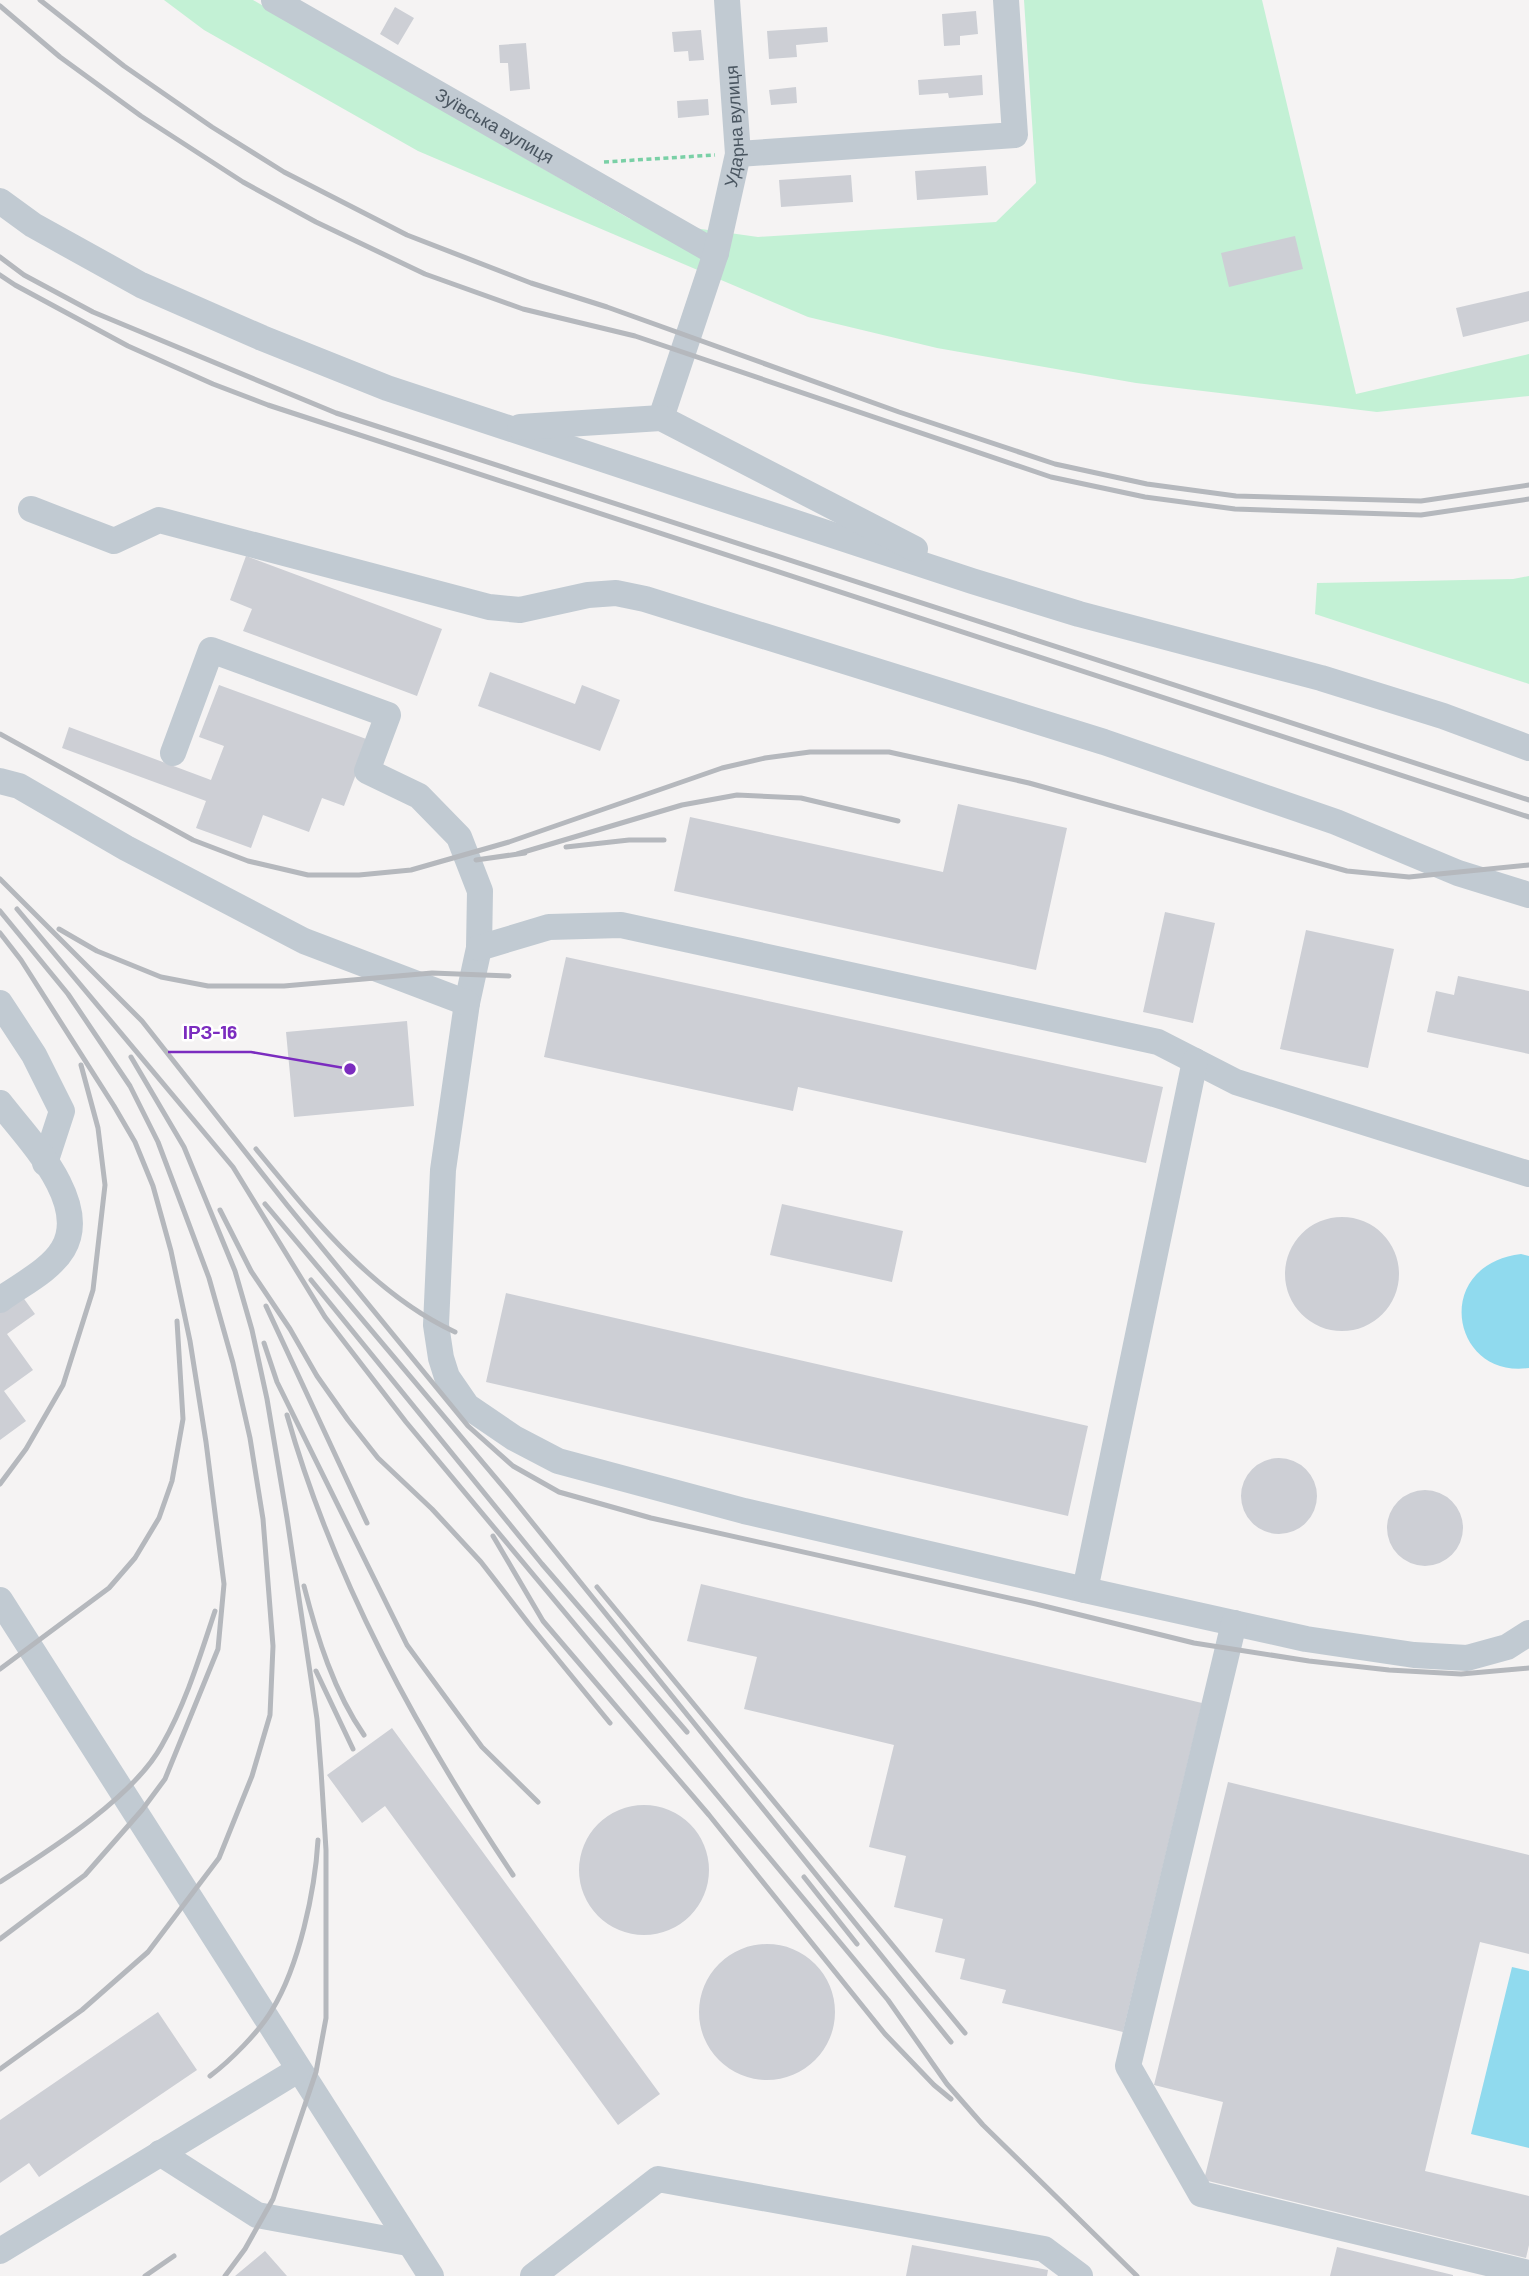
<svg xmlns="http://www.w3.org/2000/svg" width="1529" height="2276" font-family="Barlow,sans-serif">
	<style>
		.green { fill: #c3f1d5 }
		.water { fill: #90daee }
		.building { fill: #cdcfd5 }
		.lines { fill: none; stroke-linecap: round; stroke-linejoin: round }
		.path { stroke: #7ad0a6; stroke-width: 3.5; stroke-dasharray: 5 3.5; stroke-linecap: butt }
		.minor { stroke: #c1cad2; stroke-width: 26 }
		.rail { stroke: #b5b8bd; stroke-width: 5 }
		.labels { text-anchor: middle; stroke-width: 5; stroke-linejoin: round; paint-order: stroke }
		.street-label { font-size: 18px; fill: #4a5661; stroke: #fff }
		.leader { fill: none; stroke: #7b2cbf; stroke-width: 2.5 }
		.callout-dot { fill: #7b2cbf; stroke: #fff; stroke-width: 2.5 }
		.callout-label { font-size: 19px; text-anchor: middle; font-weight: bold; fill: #7b2cbf; stroke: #fff; stroke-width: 5; stroke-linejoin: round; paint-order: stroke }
	</style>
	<rect width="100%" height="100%" fill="#f5f3f3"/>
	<path class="green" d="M 164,0 L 253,0 L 630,219 L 758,237 L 996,222 L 1036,183 L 1024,0 L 1262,0 L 1356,394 L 1529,354 L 1529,396 L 1377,412 L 1136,383 L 937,348 L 808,317 L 418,151 L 204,30 Z
		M 1529,576 L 1529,684 L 1315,614 L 1317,583 L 1513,579 Z"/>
	<path class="water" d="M 1521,1254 L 1529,1256 L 1529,1368 C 1451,1379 1431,1265 1521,1254 Z
		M 1512,1967 L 1529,1971 L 1529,2148 L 1471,2134 Z"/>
	<path class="building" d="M 395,7 L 414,18 L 398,45 L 380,34 Z
		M 976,11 L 978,34 L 960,36 L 960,45 L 944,46 L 942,14 Z
		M 827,27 L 828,42 L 796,45 L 797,57 L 769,59 L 767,31 Z
		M 701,30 L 704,60 L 689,61 L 688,51 L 674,52 L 672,32 Z
		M 526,43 L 530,89 L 510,91 L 508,63 L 500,63 L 499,45 Z
		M 982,75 L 983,95 L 949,98 L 948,93 L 919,95 L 918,80 Z
		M 796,87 L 797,103 L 771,105 L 769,90 Z
		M 708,99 L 709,115 L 678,118 L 677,101 Z
		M 986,166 L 988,195 L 917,200 L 915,171 Z
		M 851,175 L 853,202 L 781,207 L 779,180 Z
		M 1295,236 L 1303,269 L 1229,287 L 1221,253 Z
		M 1529,291 L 1529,321 L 1463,337 L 1456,308 Z
		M 246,556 L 442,629 L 417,696 L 243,631 L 252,609 L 230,600 Z
		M 490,672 L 575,704 L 582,685 L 620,700 L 600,751 L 478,706 Z
		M 219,685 L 369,740 L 344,806 L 322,798 L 309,832 L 263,815 L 251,848 L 196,828 L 206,801 L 62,748 L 69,727 L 211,780 L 224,746 L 199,737 Z
		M 958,804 L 1067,828 L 1036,970 L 674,891 L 690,817 L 943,872 Z
		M 1165,912 L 1215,923 L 1193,1023 L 1143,1012 Z
		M 1306,930 L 1394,949 L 1368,1068 L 1280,1049 Z
		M 566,957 L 1163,1087 L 1146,1163 L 798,1087 L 793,1111 L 544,1057 Z
		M 1458,976 L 1529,991 L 1529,1054 L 1427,1032 L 1436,991 L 1454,995 Z
		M 407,1021 L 414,1106 L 294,1117 L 286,1032 Z
		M 782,1204 L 903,1231 L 892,1282 L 770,1255 Z
		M1285 1274a57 57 0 1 1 114 0a57 57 0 1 1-114 0Z
		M 506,1293 L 1088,1426 L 1068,1516 L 486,1382 Z
		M 22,1296 L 35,1314 L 7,1334 L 33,1370 L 4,1391 L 26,1421 L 0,1440 L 0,1311 Z
		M1241 1496a38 38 0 1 1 76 0a38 38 0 1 1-76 0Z
		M1387 1528a38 38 0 1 1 76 0a38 38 0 1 1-76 0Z
		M 701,1584 L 1202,1703 L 1123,2032 L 1002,2003 L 1006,1990 L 960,1979 L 965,1959 L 935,1952 L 943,1919 L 894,1907 L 906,1856 L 869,1847 L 894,1745 L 744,1709 L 757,1657 L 687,1641 Z
		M 392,1728 L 660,2094 L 618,2125 L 385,1806 L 362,1823 L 327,1775 Z
		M 1228,1782 L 1529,1855 L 1529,1954 L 1480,1942 L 1425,2171 L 1529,2196 L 1529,2245 L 1526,2258 L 1204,2180 L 1223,2102 L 1154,2085 Z
		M579 1870a65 65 0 1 1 130 0a65 65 0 1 1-130 0Z
		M699 2012a68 68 0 1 1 136 0a68 68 0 1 1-136 0Z
		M 158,2012 L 197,2070 L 39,2177 L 29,2163 L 0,2183 L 0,2120 Z
		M 912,2245 L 1048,2270 L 1047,2276 L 906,2276 Z
		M 1337,2247 L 1453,2275 L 1453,2276 L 1330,2276 Z
		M 265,2251 L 287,2276 L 235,2276 Z"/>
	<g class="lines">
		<path class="path" d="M 604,162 L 715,155"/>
		<g class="minor">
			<path id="s1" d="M 274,0 L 716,253"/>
			<path d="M 738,154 L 1015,135 L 1006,0"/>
			<path d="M 0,201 L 33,225 L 141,285 L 262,338 L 387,388 L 972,581 L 1079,614 L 1321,678 L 1443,716 L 1529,748"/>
			<path id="s2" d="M 661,418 L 716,253 L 738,154 L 727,0"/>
			<path d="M 520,427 L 661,418 L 915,549"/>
			<path d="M 31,509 L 114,541 L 159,520 L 489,607 L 520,610 L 588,595 L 616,593 L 645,599 L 1104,742 L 1336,822 L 1458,873 L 1529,895"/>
			<path d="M 173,753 L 211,650 L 388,715 L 367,771 L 419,796 L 459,837 L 480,891 L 479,948 L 467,1003 L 443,1170 L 436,1325 L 441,1358 L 447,1377 L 467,1406 L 514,1438 L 558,1461 L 744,1511 L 1085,1590 L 1306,1639 L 1414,1655 L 1467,1658 L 1507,1647 L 1529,1633"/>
			<path d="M 0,781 L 19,786 L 126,848 L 304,941 L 467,1003"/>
			<path d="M 479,948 L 549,927 L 621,925 L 1158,1042 L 1236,1082 L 1529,1174"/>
			<path d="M 0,1003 L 34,1055 L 62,1111 L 45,1163"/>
			<path d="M 0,1103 C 27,1138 91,1202 63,1249 C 50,1271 20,1285 0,1300"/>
			<path d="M 1085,1590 L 1195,1061"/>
			<path d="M 0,1600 L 431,2276"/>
			<path d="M 1234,1623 L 1128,2066 L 1201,2194 L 1529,2273"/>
			<path d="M 160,2153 L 257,2215 L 408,2243"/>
			<path d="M 0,2251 L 298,2070"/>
			<path d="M 533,2276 L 658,2179 L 1044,2249 L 1080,2276"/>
		</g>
		<path class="rail" d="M 40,0 L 124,66 L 212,127 L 284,172 L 407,235 L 531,283 L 607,307 L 899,412 L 1055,464 L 1147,484 L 1236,496 L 1421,501 L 1529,485
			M 0,6 L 60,57 L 141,116 L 243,182 L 316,222 L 425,274 L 523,309 L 635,336 L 1051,477 L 1145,497 L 1235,509 L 1421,515 L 1529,499
			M 0,257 L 24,275 L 93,312 L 336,413 L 1529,800
			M 0,275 L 15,285 L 128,346 L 213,384 L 268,405 L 1529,817
			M 0,734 L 193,840 L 248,861 L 308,875 L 359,875 L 411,870 L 509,842 L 722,768 L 765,758 L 810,752 L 889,752 L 1029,783 L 1347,871 L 1409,877 L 1529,865
			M 566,847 L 629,840 L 664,840
			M 517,854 L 682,805 L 737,795 L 801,798 L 898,821
			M 476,860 L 525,853
			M 0,879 L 142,1021 L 287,1205 L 468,1426 L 513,1466 L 559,1492 L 651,1518 L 1036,1604 L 1194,1643 L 1309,1661 L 1389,1670 L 1461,1674 L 1529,1668
			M 17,909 L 233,1167 L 325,1317 L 406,1422 L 888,2000 L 947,2084 L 983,2125 L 1137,2276
			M 0,911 L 68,994 L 130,1086 L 158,1142 L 184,1211 L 209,1278 L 233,1363 L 250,1438 L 263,1519 L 273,1646 L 270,1715 L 252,1776 L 219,1858 L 148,1952 L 82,2010 L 0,2069
			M 59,929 L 97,951 L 161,977 L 208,986 L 284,986 L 432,973 L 509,976
			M 0,933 L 21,960 L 114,1106 L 135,1142 L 153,1186 L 171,1251 L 190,1341 L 206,1442 L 224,1584 L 218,1649 L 165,1779 L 142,1810 L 85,1875 L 0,1939
			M 131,1057 L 184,1147 L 235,1271 L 252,1330 L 267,1399 L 287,1518 L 317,1719 L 321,1770 L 326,1850 L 326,2018 L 316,2072 L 273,2199 L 245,2249 L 225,2276
			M 256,1149 C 313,1218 373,1294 455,1332
			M 265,1204 L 510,1495 L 951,2042
			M 220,1210 L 251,1271 L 290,1329 L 317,1376 L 348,1420 L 378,1458 L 432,1509 L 481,1562 L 529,1624 L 610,1723
			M 311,1280 L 542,1564 L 687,1732
			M 266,1306 L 367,1523
			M 264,1343 L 277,1382 L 407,1645 L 482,1747 L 538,1802
			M 287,1415 C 334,1581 418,1733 513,1875
			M 0,1484 L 26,1449 L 63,1385 L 93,1290 L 105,1185 L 98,1128 L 81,1065
			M 493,1536 L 543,1621 L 709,1815 L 885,2034 L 934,2085 L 951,2099
			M 304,1586 C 317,1637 334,1692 364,1735
			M 597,1587 L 965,2033
			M 0,1669 L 109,1588 L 135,1558 L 159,1518 L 172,1481 L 183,1419 L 177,1321
			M 316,1671 L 353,1749
			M 804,1877 L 857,1944
			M 0,1882 C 50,1850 134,1797 162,1745 C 186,1703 200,1656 215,1611
			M 210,2076 C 230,2061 259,2032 272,2010 C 299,1966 315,1891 318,1840
			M 145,2276 L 174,2256"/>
	</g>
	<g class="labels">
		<g class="street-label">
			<text dy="6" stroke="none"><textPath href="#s1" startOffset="254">Зуївська вулиця</textPath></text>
			<text dy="6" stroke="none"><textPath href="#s2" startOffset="303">Ударна вулиця</textPath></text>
		</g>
	</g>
	<path class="leader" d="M350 1069L251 1052H168"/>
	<circle class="callout-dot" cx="350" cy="1069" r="7"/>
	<g class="callout-label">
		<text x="210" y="1039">ІРЗ-16</text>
	</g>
</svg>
